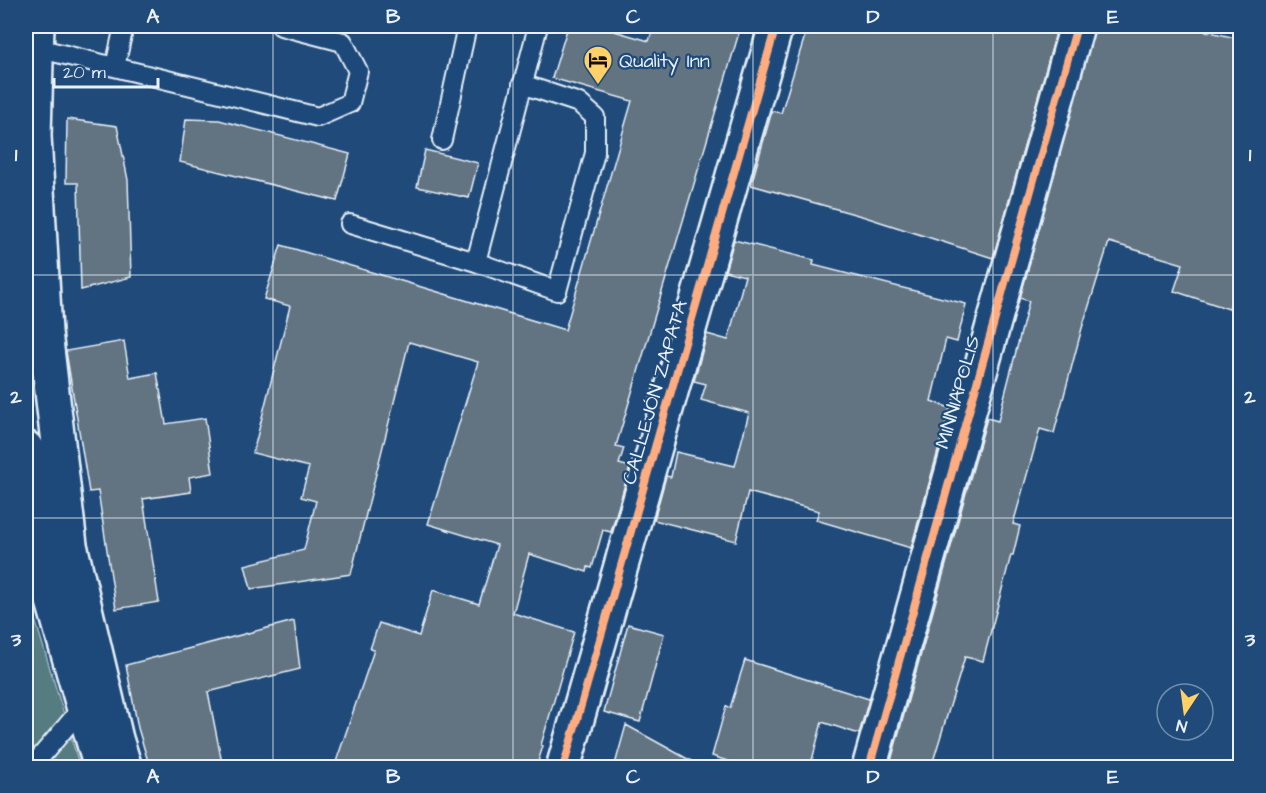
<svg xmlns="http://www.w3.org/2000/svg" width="1266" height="793" font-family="'Architects Daughter',sans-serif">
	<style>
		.green { fill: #547b81; stroke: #9eb6bc; stroke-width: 1.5 }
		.building { fill: #627382; stroke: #e8f1f8; stroke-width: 1.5 }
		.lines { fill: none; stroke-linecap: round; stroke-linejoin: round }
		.lane-casing { stroke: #e8f1f8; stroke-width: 22 }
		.street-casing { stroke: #e8f1f8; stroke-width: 38 }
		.primary-casing { stroke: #e8f1f8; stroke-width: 38 }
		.lane { stroke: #1f4a7a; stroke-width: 18 }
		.street { stroke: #1f4a7a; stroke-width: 33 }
		.primary { stroke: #1f4a7a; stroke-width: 33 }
		.cycleway-casing { stroke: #1f4a7a; stroke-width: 11 }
		.cycleway { stroke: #ffac80; stroke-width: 8 }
		.grid { fill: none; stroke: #e8f1f8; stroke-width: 1.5; stroke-opacity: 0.55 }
		.labels { text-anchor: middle; stroke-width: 4.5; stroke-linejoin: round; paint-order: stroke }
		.poi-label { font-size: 20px; fill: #e8f1f8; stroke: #1f4a7a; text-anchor: start }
		.street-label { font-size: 20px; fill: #e8f1f8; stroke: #1f4a7a }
		.neatline { fill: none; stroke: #e8f1f8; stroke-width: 2 }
		.grid-label { font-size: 20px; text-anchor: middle; font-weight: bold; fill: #e8f1f8 }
	</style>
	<rect width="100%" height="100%" fill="#1f4a7a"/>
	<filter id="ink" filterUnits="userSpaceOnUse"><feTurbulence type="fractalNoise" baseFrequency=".0167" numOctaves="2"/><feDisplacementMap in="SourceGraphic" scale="12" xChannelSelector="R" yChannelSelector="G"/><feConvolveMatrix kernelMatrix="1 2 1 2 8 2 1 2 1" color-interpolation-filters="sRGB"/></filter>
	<g filter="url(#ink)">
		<path class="green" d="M 26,590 L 80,767 L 26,767 Z"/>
		<path class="building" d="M 568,26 L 597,26 L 649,41 L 654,26 L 741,26 L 616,446 L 624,448 L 619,464 L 630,467 L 611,532 L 603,530 L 592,568 L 588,567 L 587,572 L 529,554 L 513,613 L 574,632 L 541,745 L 543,746 L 536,768 L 334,768 L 374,650 L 370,649 L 379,623 L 419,636 L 433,590 L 479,604 L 497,545 L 428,524 L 478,362 L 409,342 L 351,574 L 251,589 L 245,565 L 304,550 L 316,501 L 301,497 L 309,467 L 253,453 L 290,306 L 264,299 L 281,245 L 565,330 L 632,101 L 552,78 Z
			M 808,26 L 1058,26 L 993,258 L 865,217 L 751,185 L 772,111 L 781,113 Z
			M 1095,26 L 1185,26 L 1240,39 L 1240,271 L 1229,309 L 1174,291 L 1183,264 L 1109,242 L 1082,328 L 1054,433 L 1040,429 L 1013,524 L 1020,526 L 1013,555 L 1011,555 L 983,661 L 965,657 L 931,768 L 889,768 L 987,418 L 998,421 L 1029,301 L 1020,298 Z
			M 67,119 L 117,126 L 128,180 L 131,277 L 81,290 L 78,183 L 66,183 Z
			M 186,119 L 219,120 L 350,154 L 337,201 L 180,162 Z
			M 425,150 L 478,163 L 469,198 L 417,187 Z
			M 734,240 L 814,260 L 813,265 L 966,304 L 957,342 L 946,339 L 931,401 L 950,408 L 911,548 L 816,520 L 819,511 L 748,492 L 736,541 L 654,520 L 666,476 L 671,477 L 676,452 L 735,466 L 749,413 L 701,400 L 706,384 L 694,381 L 707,334 L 728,340 L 745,276 L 725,271 Z
			M 124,341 L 130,378 L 157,373 L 166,424 L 205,418 L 213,473 L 189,477 L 191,492 L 143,499 L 159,602 L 116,609 L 98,491 L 89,492 L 66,351 Z
			M 294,621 L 300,669 L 208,692 L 223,768 L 150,768 L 138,728 L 126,665 Z
			M 628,624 L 664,634 L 640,722 L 604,712 Z
			M 745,660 L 869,699 L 859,734 L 822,722 L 810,768 L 749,768 L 712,756 L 726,706 L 730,708 Z
			M 626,725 L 704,768 L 614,768 Z"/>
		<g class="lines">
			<g class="lane-casing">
				<path id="lane" d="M 37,48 L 318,117 L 350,103 L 358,71 L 343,42 L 281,26
					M 115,67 L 124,26
					M 442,140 L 467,26
					M 350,224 L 476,262 L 557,291 L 595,153 L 595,117 L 579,103 L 522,84
					M 476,262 L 538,26
					M 31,768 L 82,708"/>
			</g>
			<g class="street-casing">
				<path id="street" d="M 563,768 L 776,26
					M 869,768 L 1077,26"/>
			</g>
			<g class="primary-casing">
				<path id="primary" d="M 37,26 L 34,136 L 45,332 L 70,545 L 116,739 L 125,768
					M 26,448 L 38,549 L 101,768"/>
			</g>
			<use href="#lane" class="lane"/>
			<use href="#street" class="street"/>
			<use href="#primary" class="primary"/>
			<g class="cycleway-casing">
				<path id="cycleway" d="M 563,768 L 776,26
					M 869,768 L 1077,26"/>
			</g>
			<use href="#cycleway" class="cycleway"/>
		</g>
	</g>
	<path class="grid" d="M 273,26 L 273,768M 513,26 L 513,768M 753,26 L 753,768M 993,26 L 993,768M 26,275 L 1240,275M 26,518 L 1240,518"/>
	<defs>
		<g id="hotel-pin" transform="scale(1.5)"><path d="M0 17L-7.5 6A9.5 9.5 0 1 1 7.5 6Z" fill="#ffd166" stroke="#1f4a7a"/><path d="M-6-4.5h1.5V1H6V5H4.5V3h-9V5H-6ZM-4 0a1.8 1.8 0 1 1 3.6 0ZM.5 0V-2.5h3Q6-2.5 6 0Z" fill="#111"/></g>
	</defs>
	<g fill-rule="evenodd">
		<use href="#hotel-pin" x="598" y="60"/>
	</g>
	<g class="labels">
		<g class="poi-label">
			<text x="619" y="67">Quality Inn</text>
		</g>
		<g class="street-label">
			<text transform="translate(654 392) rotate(-74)" y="7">CALLEJÓN ZAPATA</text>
			<text transform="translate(957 392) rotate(-74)" y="7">MINNIAPOLIS</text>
		</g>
	</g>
	<rect width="1266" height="793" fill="none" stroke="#1f4a7a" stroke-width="66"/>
	<g transform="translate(1185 712) rotate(193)"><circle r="28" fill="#1f4a7a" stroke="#6f8dac" stroke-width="1.5"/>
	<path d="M0-4.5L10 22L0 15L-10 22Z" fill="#ffd166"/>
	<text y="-9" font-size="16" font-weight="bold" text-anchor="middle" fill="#e8f1f8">N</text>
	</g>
	<path d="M54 78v9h104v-9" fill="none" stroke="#e8f1f8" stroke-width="3"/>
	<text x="63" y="78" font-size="18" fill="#e8f1f8" stroke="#1f4a7a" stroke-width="4.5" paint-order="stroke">20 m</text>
	<rect x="33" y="33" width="1200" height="727" class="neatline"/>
	<g class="grid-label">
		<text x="153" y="23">A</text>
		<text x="393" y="23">B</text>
		<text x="633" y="23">C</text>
		<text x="873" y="23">D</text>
		<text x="1113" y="23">E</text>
		<text x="16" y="161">1</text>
		<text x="1250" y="161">1</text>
		<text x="16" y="403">2</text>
		<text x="1250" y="403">2</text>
		<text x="16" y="646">3</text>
		<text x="1250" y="646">3</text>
		<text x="153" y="783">A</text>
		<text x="393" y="783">B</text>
		<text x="633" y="783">C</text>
		<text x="873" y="783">D</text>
		<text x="1113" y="783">E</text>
	</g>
</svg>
